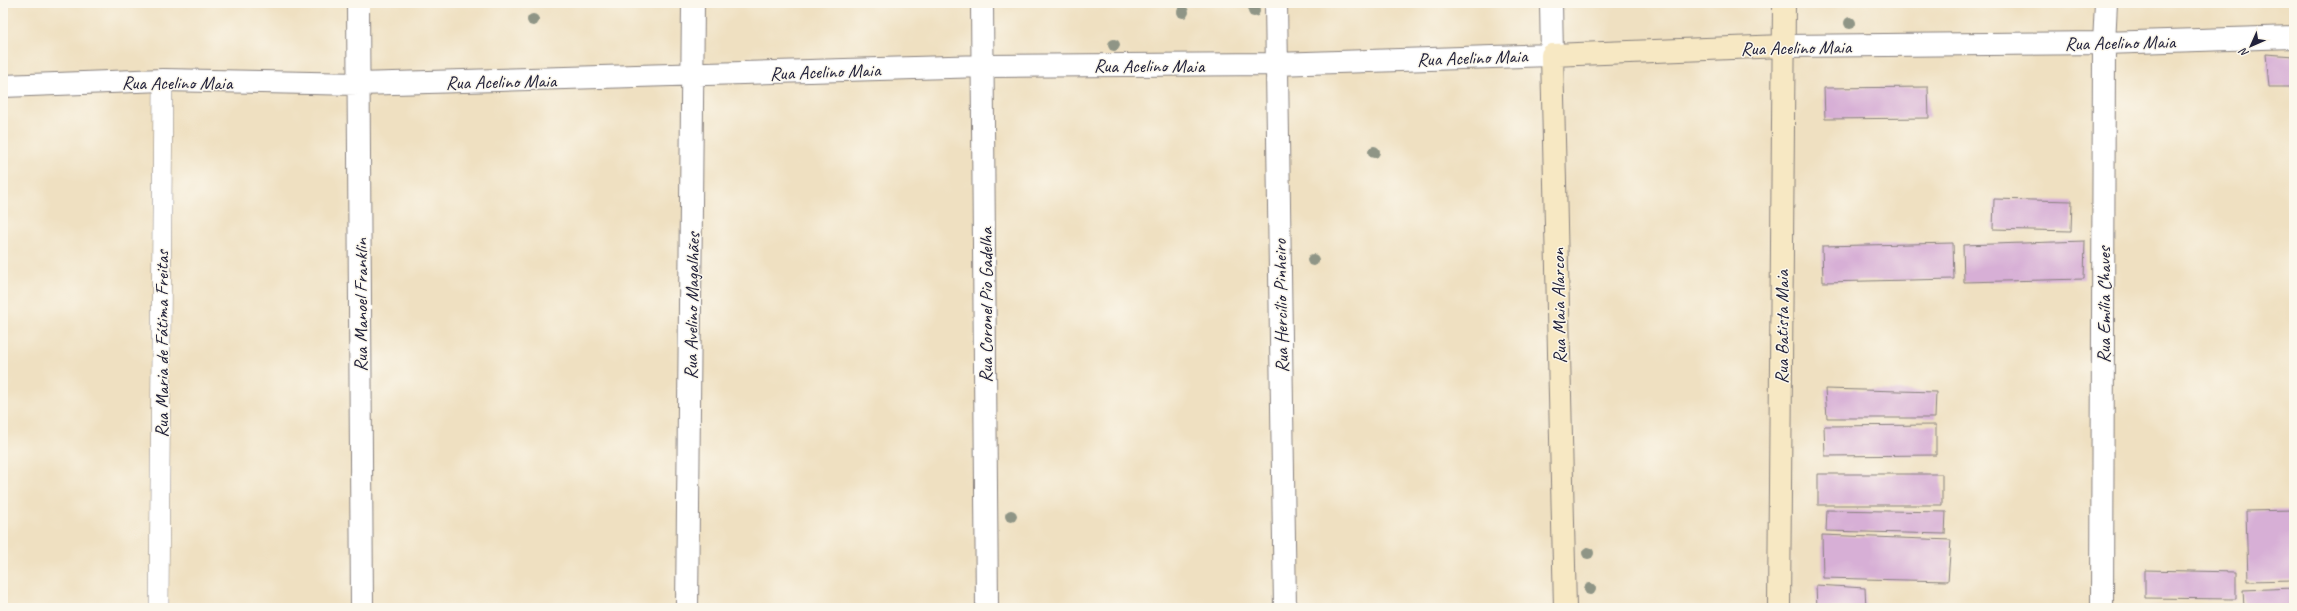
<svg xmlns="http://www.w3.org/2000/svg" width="2297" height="611" font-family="Caveat,sans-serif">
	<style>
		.building { fill: #d7afd6 }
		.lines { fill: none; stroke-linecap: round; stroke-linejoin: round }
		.lane-casing { stroke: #88817e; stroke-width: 20 }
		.street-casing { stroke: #88817e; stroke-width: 24 }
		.secondary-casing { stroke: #88817e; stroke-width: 24 }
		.lane { stroke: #fff; stroke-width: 19 }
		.street { stroke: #fff; stroke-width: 22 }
		.secondary { stroke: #f7e8c3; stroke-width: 22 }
		.tree { fill: #8f9586 }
		.labels { text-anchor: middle; stroke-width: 3; stroke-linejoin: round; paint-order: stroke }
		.street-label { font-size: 19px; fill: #22223b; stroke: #fbf7ec }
	</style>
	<rect width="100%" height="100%" fill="#fbf7ec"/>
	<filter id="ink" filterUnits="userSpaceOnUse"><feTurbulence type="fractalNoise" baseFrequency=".025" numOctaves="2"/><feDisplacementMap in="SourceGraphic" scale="8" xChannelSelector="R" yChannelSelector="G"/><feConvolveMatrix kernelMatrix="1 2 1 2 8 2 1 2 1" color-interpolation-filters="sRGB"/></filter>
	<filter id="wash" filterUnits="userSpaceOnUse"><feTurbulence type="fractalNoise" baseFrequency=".012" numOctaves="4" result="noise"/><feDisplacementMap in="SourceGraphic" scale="16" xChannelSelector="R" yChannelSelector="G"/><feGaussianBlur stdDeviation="0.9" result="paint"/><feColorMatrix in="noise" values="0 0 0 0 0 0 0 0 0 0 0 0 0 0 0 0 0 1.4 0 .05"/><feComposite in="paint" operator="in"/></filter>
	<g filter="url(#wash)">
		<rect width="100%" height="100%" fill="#efe0c1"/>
		<g id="blocks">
			<path class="building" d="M 2266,54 L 2294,56 L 2294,87 L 2269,87 Z
				M 1928,87 L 1929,118 L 1825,119 L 1824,88 Z
				M 1994,199 L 2072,201 L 2071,231 L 1993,229 Z
				M 2085,241 L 2084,279 L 1964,282 L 1963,245 Z
				M 1953,243 L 1954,279 L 1823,282 L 1822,246 Z
				M 1825,389 L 1936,392 L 1935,418 L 1827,418 Z
				M 1936,425 L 1936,455 L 1825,456 L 1824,426 Z
				M 1818,474 L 1942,474 L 1942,505 L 1818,505 Z
				M 1827,510 L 1946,512 L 1945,534 L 1826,531 Z
				M 2294,510 L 2294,580 L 2248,581 L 2246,511 Z
				M 1822,535 L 1951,540 L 1948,581 L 1823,578 Z
				M 2145,570 L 2236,572 L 2236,599 L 2145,598 Z
				M 1816,585 L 1865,588 L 1866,608 L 1817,608 Z
				M 2294,588 L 2294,608 L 2244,608 L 2243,590 Z
				M 2150,606 L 2223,607 L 2223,608 L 2150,608 Z"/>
		</g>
	</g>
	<g filter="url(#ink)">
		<use href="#blocks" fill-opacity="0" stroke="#88817e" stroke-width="1"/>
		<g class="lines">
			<g class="lane-casing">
				<path id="lane" d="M 159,608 L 163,80"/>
			</g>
			<g class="street-casing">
				<path id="street" d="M 358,3 L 362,608
					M 982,3 L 987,608
					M 1276,3 L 1285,608
					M 1783,46 L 2104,43 L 2294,37
					M 3,86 L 163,80 L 359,84 L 984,66 L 1276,64 L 1552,55 L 1551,3
					M 687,608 L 693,3
					M 2102,608 L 2104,43 L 2106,3"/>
			</g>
			<g class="secondary-casing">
				<path id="secondary" d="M 1565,608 L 1552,55 L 1783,46
					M 1779,608 L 1784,3"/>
			</g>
			<use href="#lane" class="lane"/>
			<use href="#street" class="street"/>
			<use href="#secondary" class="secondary"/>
		</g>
		<g class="tree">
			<circle cx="1254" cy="11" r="6"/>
			<circle cx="1183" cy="12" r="6"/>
			<circle cx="533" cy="20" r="6"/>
			<circle cx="1850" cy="23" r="6"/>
			<circle cx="1114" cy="45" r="6"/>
			<circle cx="1374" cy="152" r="6"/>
			<circle cx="1313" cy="260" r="6"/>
			<circle cx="1011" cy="516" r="6"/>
			<circle cx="1588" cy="553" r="6"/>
			<circle cx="1590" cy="589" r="6"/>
		</g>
	</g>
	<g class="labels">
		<g class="street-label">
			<text transform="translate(2120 42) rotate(-1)" y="7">Rua Acelino Maia</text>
			<text transform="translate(1796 47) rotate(-1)" y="7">Rua Acelino Maia</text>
			<text transform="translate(1472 57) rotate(-2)" y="7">Rua Acelino Maia</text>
			<text x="1149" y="72">Rua Acelino Maia</text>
			<text transform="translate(825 71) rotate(-2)" y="7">Rua Acelino Maia</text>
			<text transform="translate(501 81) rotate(-1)" y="7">Rua Acelino Maia</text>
			<text x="177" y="89">Rua Acelino Maia</text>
			<text transform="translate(360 305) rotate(-90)" y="7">Rua Manoel Franklin</text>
			<text transform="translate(985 305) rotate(-90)" y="7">Rua Coronel Pio Gadelha</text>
			<text transform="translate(2103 305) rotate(-90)" y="7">Rua Emília Chaves</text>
			<text transform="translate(691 306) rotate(-89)" y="7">Rua Avelino Magalhães</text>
			<text transform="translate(1280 306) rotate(-91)" y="7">Rua Hercílio Pinheiro</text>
			<text transform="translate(1558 306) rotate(-91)" y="7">Rua Maia Alarcon</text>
			<text transform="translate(1781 327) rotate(-90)" y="7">Rua Batista Maia</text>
			<text transform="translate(161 344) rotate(-90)" y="7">Rua Maria de Fátima Freitas</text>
		</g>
	</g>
	<rect width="2297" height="611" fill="none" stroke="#fbf7ec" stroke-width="16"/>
	<g transform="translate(2251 46) rotate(225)" stroke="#fbf7ec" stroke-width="3" paint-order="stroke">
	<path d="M0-3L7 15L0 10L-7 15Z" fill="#22223b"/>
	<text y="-6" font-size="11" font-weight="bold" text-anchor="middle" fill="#22223b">N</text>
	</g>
</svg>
